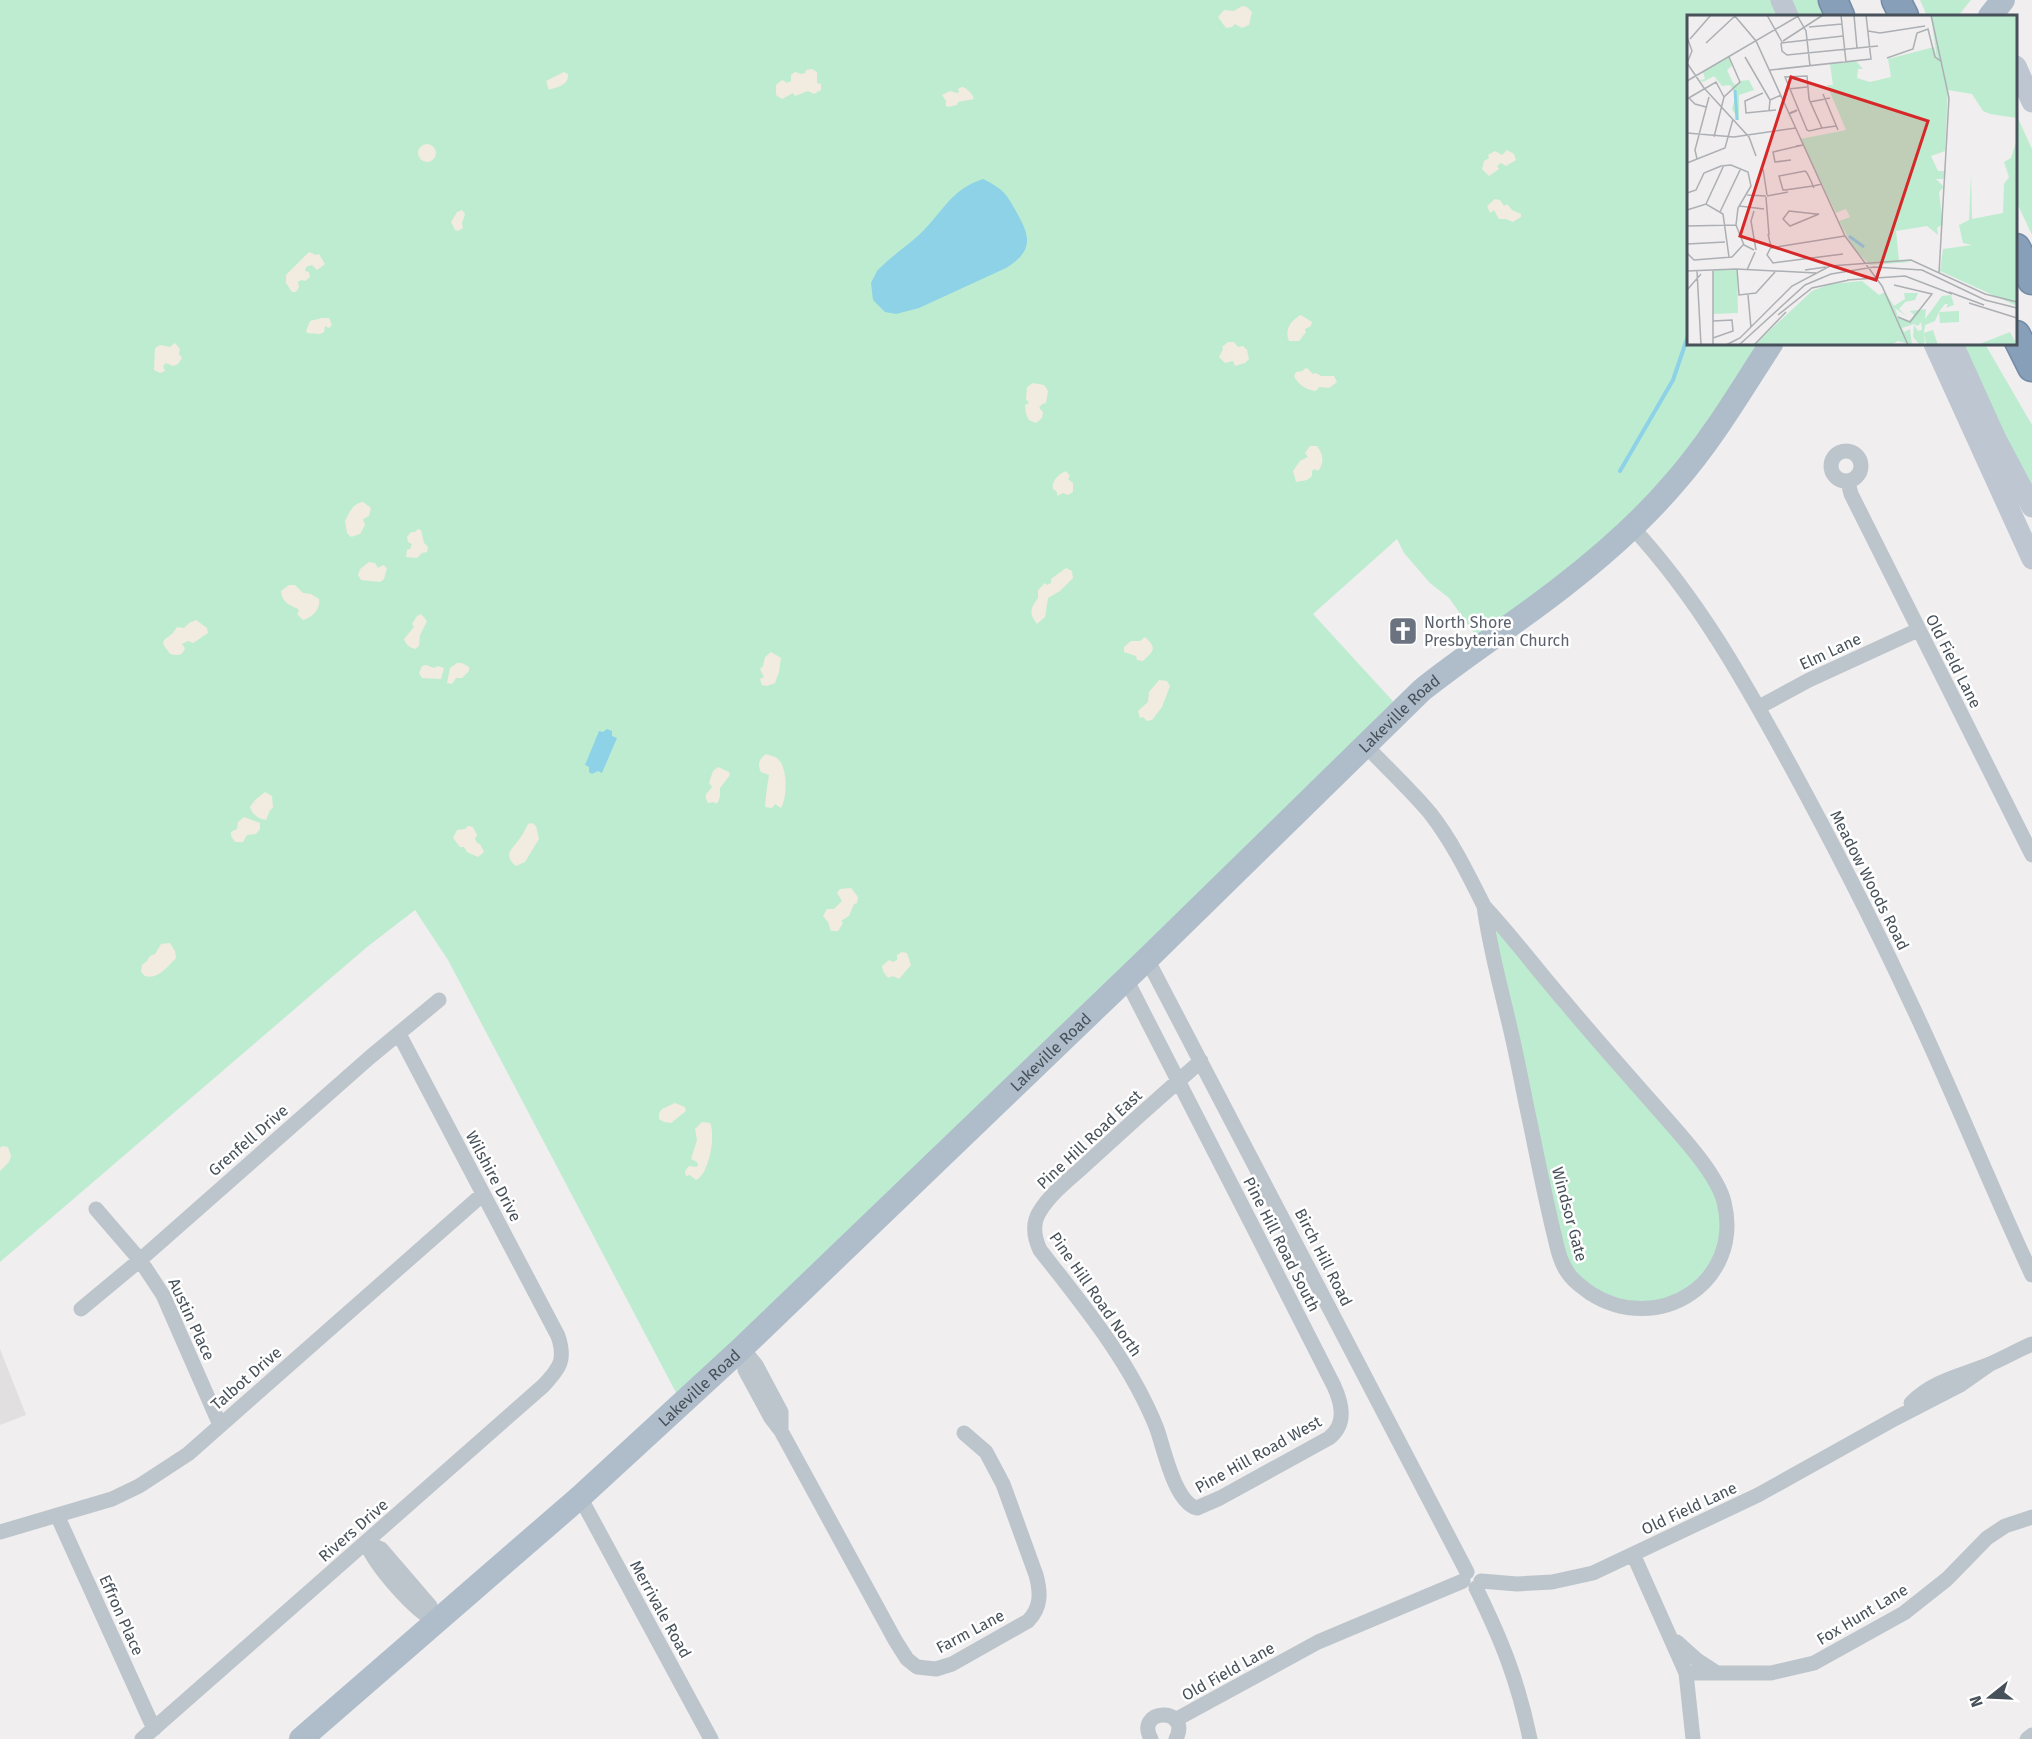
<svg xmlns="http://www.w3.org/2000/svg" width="2032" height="1739" font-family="'Fira Sans',sans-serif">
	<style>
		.education { fill: #e1dfdf }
		.green { fill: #beecd1 }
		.sand { fill: #f1ecdf }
		.water { fill: #8ed2e7 }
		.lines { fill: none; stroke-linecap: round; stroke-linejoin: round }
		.stream { stroke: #8ed2e7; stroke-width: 4 }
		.highway-casing { stroke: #738ba6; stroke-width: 31 }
		.street { stroke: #bdc5cc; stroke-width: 15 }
		.secondary { stroke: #bdc6d1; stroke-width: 21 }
		.primary { stroke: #afbdcb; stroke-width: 24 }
		.highway { stroke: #889fba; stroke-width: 28 }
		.labels { text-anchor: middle; stroke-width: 5; stroke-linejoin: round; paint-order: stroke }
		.worship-label { font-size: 16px; fill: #5b616d; stroke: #fff; text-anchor: start }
		.street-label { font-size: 16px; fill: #47515a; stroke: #fff }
		.inset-river { fill: none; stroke: #8ed2e7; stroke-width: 3 }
		.inset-road { fill: none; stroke: #acafb3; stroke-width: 1.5 }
		.view { fill: #d62828; fill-opacity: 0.15; stroke: #d62828; stroke-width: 3 }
		.inset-edge { fill: none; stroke: #47515a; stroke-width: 3 }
	</style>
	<rect width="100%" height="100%" fill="#f0eeee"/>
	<path class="education" d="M 0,1349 L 26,1415 L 0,1425 Z"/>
	<path class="green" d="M 0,0 L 1781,0 L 1788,16 L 1688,16 L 1688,344 L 1771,344 L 1676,481 L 1482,644 L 1449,598 L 1430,583 L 1404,553 L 1397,539 L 1313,614 L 1401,710 L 681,1402 L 448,960 L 415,910 L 367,947 L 0,1262 Z
		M 1791,0 L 1820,0 L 1828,16 L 1799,16 Z
		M 1920,0 L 1971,0 L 1958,16 L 1927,16 Z
		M 2016,114 L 2032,149 L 2032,235 L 2016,201 Z
		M 1962,344 L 1985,344 L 2032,425 L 2032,493 Z
		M 1484,906 L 1719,1188 L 1726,1238 L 1693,1293 L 1632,1309 L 1568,1273 Z"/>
	<path class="sand" d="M 1242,6 L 1247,7 L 1252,12 L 1249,25 L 1242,28 L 1235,24 L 1232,27 L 1226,28 L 1218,17 L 1224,10 L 1234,11 Z
		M 812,69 L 817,72 L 817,83 L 821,84 L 821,90 L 814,94 L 808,91 L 795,96 L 793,93 L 782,99 L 776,95 L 776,85 L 782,80 L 787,83 L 791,81 L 791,75 L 795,72 L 801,74 L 805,73 L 806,70 Z
		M 564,72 L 568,74 C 569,85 558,87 549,90 L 546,81 Z
		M 962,87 C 967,88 972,93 974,99 L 958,102 L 957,105 L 948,107 L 946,106 L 946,101 L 942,95 L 950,91 L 957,93 L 959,92 L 958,89 Z
		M418 153a9 9 0 1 1 18 0a9 9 0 1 1-18 0Z
		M 1507,150 L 1514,154 L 1516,160 L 1506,166 L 1501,163 L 1497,166 L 1499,169 L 1489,176 L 1482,169 L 1484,161 L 1489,158 L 1488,155 L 1495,151 L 1502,155 Z
		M 1495,199 L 1500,200 L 1504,206 L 1507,204 L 1512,210 L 1521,214 L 1521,217 L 1513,222 L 1506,219 L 1499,219 L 1494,210 L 1490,213 L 1487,206 Z
		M 462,210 L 465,214 L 462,223 L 463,228 L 458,231 L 455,230 L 451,222 L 457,212 Z
		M 309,252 L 316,255 L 319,254 L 325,264 L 317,270 L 312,265 L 306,267 L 305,271 L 309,272 L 310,277 L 305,281 L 301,280 L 298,282 L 299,287 L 296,292 L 292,292 L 286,283 L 286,275 Z
		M 1301,315 L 1312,322 L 1311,326 L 1305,329 L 1306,332 L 1299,341 L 1289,341 C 1284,330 1291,320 1301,315 Z
		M 322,318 L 329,318 L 332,325 L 329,328 L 325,326 L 324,332 L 320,334 L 307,333 L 306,331 L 310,321 Z
		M 1228,342 L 1234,342 L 1238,347 L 1243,346 L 1247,350 L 1249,359 L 1245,363 L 1235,366 L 1233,361 L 1225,363 L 1219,357 L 1223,349 L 1222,347 Z
		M 175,343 L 180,349 L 179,354 L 182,358 L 178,364 L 173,366 L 166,363 L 163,366 L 165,371 L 160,373 L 154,370 L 155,348 L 160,345 L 170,347 Z
		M 1307,368 L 1313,374 L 1316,373 L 1321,376 L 1334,376 L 1337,382 L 1329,388 L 1319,387 L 1316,391 C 1307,390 1298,385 1294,376 L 1296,372 L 1303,371 L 1304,369 Z
		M 1033,383 L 1044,385 L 1048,391 L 1046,403 L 1042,404 L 1039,408 L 1043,412 L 1042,418 L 1036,423 L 1029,420 L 1026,414 L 1025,405 L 1029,403 L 1026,399 L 1027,387 Z
		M 1310,446 L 1317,446 C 1323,454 1325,463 1318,471 L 1315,469 L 1312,471 L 1312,476 L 1307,480 L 1296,482 L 1293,471 L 1300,461 L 1308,457 L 1305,453 Z
		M 1066,471 L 1070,476 L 1068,479 L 1073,483 L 1073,492 L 1068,495 L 1063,493 L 1057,496 L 1057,492 L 1053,489 C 1051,481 1059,474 1066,471 Z
		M 363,502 L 371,508 L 369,516 L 363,519 L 365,525 L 360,534 L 351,537 L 347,533 L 345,521 C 349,513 353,503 363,502 Z
		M 418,529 L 421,530 L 424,543 L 428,547 L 427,552 L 422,553 L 417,558 L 406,557 L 407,550 L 410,549 L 412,544 L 408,542 L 407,537 L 411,532 L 415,532 Z
		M 369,562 L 375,563 L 378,568 L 383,565 L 387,568 L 384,579 L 380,582 L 361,580 L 358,575 L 360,569 Z
		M 1066,568 L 1072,571 L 1073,578 L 1060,591 L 1048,598 L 1045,617 L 1037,624 C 1028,613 1031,608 1038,598 L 1038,590 L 1045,583 L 1047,585 L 1051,583 L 1051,579 Z
		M 289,585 L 295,585 L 303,593 L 311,594 L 319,599 C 321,609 312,618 303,620 L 297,614 L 299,612 L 298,609 C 289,605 282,602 281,591 Z
		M 421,614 L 427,621 L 420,635 L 419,646 L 415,649 C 409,647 406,645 404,639 L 414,627 L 412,624 L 417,616 Z
		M 196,620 L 207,628 L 208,633 L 193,643 L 188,641 L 182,644 L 185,648 C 183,656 177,656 170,654 L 163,644 L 164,640 L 173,633 L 177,627 L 184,628 L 189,623 Z
		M 1145,637 C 1160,650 1150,653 1143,661 L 1137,660 L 1136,656 L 1124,652 L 1124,647 L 1131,641 L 1140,641 Z
		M 771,652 L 781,658 L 779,672 L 775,683 L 767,686 L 762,685 L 760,679 L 764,677 L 760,669 L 763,666 L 765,657 Z
		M 457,663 L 462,663 L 469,667 L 469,671 L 462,678 L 456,678 L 452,684 L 447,683 L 450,668 Z
		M 426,665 L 434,668 L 438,666 L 444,668 L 441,679 L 422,678 L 419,673 L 422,666 Z
		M 1159,680 L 1167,681 L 1170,686 L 1162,707 L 1152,720 L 1147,721 L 1143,717 L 1140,718 L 1138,711 L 1148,702 L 1149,692 Z
		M 766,754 C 771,756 776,756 779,760 C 788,770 787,798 781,808 L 775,804 L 772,808 L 765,807 C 766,795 767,787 769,775 L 761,772 C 757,764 759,759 766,754 Z
		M 718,767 L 729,772 L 730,775 L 720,788 C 720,794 721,799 716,804 L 714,802 L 708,803 C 703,794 707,794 712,787 L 709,783 L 713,771 Z
		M 265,792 L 272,796 L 273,808 L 270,810 L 266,820 C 258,819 252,814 250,807 L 255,800 Z
		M 244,817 L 260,823 L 260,829 L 256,834 L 247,835 L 243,842 L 235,842 L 231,836 L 231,832 L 237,829 L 238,822 Z
		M 532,823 L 536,826 L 539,839 L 525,862 L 516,866 C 503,855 511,850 518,841 C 522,836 525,830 528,824 Z
		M 468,826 L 473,827 L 477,835 L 475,839 L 477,843 L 480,844 L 484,852 L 478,857 L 467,852 L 464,847 L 460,847 L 453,838 L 457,830 L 465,829 Z
		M 851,888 L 858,897 L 857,903 L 854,904 L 849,916 L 841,921 L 843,923 L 838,931 L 831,931 L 828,922 L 823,916 L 827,909 L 834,909 L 842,901 L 837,893 L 840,889 Z
		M 170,943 L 175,951 L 176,958 C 168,966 158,980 145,976 L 141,972 L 142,965 L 147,961 L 150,956 L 155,954 L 161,944 Z
		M 902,952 L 907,953 L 911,965 L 899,979 L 893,976 L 888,978 L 883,971 L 882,966 L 889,960 L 893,962 L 897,960 L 897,955 Z
		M 675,1103 L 685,1107 L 686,1111 L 671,1123 L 664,1122 L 659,1119 L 659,1113 L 662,1109 Z
		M 702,1122 L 710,1123 C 716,1135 709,1175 696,1180 L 690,1175 L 686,1176 L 685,1171 L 689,1166 L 697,1167 L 698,1165 L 697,1162 L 691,1159 L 697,1140 L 695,1129 Z
		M 2,1146 L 8,1147 L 11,1156 L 9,1162 L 0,1171 L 0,1148 Z"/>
	<path class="water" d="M 983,179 C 989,182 993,184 997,187 C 1006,192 1012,204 1017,213 C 1031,238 1033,251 1006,268 L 919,308 L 896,314 L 885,312 L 873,300 L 871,283 L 877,271 C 890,257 906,247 920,234 C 944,211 950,190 983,179 Z
		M 607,729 L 612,731 L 612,736 L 617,738 L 602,773 L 598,771 L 592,774 L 589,772 L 589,767 L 585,765 L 599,731 L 603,732 Z"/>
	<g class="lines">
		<path class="stream" d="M 1620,471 L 1673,380 L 1688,336"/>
		<g class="highway-casing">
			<path id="highway" d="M 1833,0 L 1840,16
				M 1896,0 L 1904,16
				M 2016,248 L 2032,280
				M 2016,335 L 2032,367"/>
		</g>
		<path class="street" d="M1831 466a15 15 0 1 1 30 0a15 15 0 1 1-30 0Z
			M 1848,482 L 1851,494 L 2032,855
			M 1632,527 C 1697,597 1743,679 1789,763 C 1831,840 1871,918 1908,997 C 1952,1089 1989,1183 2032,1275
			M 1759,707 L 1809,680 L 1918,630
			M 1365,745 C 1386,767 1410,789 1430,813 C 1452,841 1468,874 1484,906
			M 1484,906 C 1513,937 1537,970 1565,1002 C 1595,1038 1626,1073 1657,1108 C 1677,1131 1717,1173 1724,1202 C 1744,1282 1658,1337 1590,1293 C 1582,1287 1574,1282 1568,1273 C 1559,1261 1557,1245 1553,1230 C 1545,1196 1538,1162 1531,1127 C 1523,1091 1517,1055 1508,1019 C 1499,981 1489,944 1484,906 Z
			M 1147,959 L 1467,1572
			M 1126,979 C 1196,1115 1265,1250 1334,1386 C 1342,1404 1347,1424 1329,1438 L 1220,1498 L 1197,1508 C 1175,1503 1164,1449 1157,1429 C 1131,1363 1084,1306 1040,1250 C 1034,1237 1032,1223 1040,1211 C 1051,1193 1070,1179 1085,1165 C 1123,1130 1162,1095 1201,1061
			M 96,1209 L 140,1260 L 163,1295 L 220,1425
			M 81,1309 L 140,1260 L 369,1058 L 439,1000
			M 1911,1403 C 1934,1380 1961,1376 1990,1364 C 2004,1358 2018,1350 2032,1344
			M 781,1431 L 781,1412 L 756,1365 L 742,1348 L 745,1370 L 771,1418 L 781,1431 L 895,1640 L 907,1659 L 917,1667 L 936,1669 L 952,1664 L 1028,1621 C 1041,1608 1041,1593 1036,1575 L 1003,1484 L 986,1452 L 964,1433
			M 580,1497 L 711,1739
			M 57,1515 L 154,1729
			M 0,1532 L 112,1499 L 139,1486 L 188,1454 L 483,1194
			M 366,1543 L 381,1549 L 430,1606 L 436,1622 C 412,1608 377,1568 366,1543 Z
			M 1633,1554 L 1686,1673 L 1693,1739
			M 1481,1581 L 1517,1584 L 1552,1582 L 1593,1573 L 1758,1495 L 1896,1418 L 1960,1385 L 1990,1364
			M 1476,1588 C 1502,1641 1518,1681 1530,1739
			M 1677,1642 L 1697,1660 L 1717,1673
			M 1686,1673 L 1771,1673 L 1814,1663 L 1904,1613 L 1947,1579 L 1987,1538 L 2005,1526 L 2032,1517
			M 1175,1720 L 1318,1642 L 1463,1581
			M 142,1739 L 543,1386 C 560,1368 566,1360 558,1336 L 399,1034
			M 1151,1739 C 1134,1708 1192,1706 1176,1739
			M 2027,1739 L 2032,1735"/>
		<path class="secondary" d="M 1781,0 L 1788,16
			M 2016,66 L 2032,102
			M 1934,344 L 2032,559
			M 1953,344 L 1996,439 L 2032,507"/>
		<g class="primary">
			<path d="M 1990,16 L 2003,0"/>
			<path id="s1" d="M 301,1739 L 580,1497 L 742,1348 L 1147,959 L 1422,690 C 1467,654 1516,623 1562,587 C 1602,556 1642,521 1675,482 C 1712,440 1741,390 1771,344"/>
		</g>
		<use href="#highway" class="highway"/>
	</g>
	<defs>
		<g id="church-square" transform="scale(1.5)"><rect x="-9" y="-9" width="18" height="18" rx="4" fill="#6b7280" stroke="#fff"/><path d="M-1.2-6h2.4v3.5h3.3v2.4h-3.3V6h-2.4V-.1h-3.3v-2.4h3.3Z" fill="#fff"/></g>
	</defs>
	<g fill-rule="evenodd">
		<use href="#church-square" x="1403" y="631"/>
	</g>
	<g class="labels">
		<g class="worship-label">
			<text x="1424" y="628">North Shore<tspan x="1424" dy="18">Presbyterian Church</tspan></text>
		</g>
		<g class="street-label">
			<text transform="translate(1830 651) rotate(-25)" y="6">Elm Lane</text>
			<text transform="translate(1954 661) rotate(63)" y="6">Old Field Lane</text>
			<text dy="6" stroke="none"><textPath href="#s1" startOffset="1503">Lakeville Road</textPath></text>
			<text transform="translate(1870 880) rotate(63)" y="6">Meadow Woods Road</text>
			<text dy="6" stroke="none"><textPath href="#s1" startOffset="1017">Lakeville Road</textPath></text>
			<text transform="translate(1089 1139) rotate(-43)" y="6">Pine Hill Road East</text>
			<text transform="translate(248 1140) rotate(-41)" y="6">Grenfell Drive</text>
			<text transform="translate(494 1176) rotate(62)" y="6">Wilshire Drive</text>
			<text transform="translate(1570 1214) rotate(75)" y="6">Windsor Gate</text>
			<text transform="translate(1282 1244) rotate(63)" y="6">Pine Hill Road South</text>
			<text transform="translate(1324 1257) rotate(63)" y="6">Birch Hill Road</text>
			<text transform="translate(1096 1294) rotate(55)" y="6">Pine Hill Road North</text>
			<text transform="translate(192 1319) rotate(65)" y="6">Austin Place</text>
			<text transform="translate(246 1378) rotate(-41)" y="6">Talbot Drive</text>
			<text dy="6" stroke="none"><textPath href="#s1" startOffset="531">Lakeville Road</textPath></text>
			<text transform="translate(1258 1454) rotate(-29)" y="6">Pine Hill Road West</text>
			<text transform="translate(1689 1508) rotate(-25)" y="6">Old Field Lane</text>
			<text transform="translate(353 1530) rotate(-41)" y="6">Rivers Drive</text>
			<text transform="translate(661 1609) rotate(61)" y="6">Merrivale Road</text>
			<text transform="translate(1862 1614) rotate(-31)" y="6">Fox Hunt Lane</text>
			<text transform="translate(122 1615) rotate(66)" y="6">Effron Place</text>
			<text transform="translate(970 1631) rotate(-28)" y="6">Farm Lane</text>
			<text transform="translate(1228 1671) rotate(-29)" y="6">Old Field Lane</text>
		</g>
	</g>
	<g transform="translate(1687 15)">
		<rect width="330" height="330" fill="#f0eeee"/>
		<path d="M 244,0 L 330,0 L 330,103 L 303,99 L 296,96 L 285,79 L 261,75 L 258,136 L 244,141 L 251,156 L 259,156 L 256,164 L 249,164 L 257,172 L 252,177 L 256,209 L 250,213 L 251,220 L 240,211 L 209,216 L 212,245 L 224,247 L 183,250 L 167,234 L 152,206 L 163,202 L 159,194 L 149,198 L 113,124 L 159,115 L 140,70 L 146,70 L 143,49 L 169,46 L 176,54 L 171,54 L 170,63 L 183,67 L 204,62 L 201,44 L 247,32 L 250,44 ZM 42,42 L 45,51 L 40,55 L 46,68 L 51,71 L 53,66 L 62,65 L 67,75 L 52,80 L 52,105 L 45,94 L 49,79 L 43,70 L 35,71 L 27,61 L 16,67 L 13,65 L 18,64 L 16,57 ZM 330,124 L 330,291 L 253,256 L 256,234 L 285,230 L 276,228 L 272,210 L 282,205 L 284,158 L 285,204 L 316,198 L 317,169 L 322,162 L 317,147 L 324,143 ZM 50,254 L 51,298 L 26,299 L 26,255 ZM 175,266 L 192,280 L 198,277 L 207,291 L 218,284 L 217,278 L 231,278 L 228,285 L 218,287 L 212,294 L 219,301 L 208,293 L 211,302 L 222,306 L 227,300 L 223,296 L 239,294 L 238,304 L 255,281 L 264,280 L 267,290 L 259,293 L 261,289 L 258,289 L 252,297 L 272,296 L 272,307 L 253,308 L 252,297 L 248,306 L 238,310 L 237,318 L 246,315 L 251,330 L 240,330 L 236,318 L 238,327 L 233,330 L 226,322 L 227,310 L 231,316 L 235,315 L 234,307 L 231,311 L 227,309 L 215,313 L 217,317 L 223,314 L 225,330 L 211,326 L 204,330 L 67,330 L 125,276 L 143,269 ZM 323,317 L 330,330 L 294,329 L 295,328 Z" fill="#beecd1"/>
		<path class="inset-river" d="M 48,75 L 50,105M 162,221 L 177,232"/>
		<path class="inset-road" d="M 47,0 L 69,26 L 158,221 L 195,271 L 221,330M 80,0 L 95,27M 154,0 L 159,47M 167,0 L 170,33M 244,0 L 262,83 L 252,258M 111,2 L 119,16 L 123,51M 122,12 L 155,9M 181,16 L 193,18 L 238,11M 0,22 L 5,36 L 0,48M 3,24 L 24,0M 96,26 L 136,0M 19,28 L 48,1M 94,28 L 95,36 L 100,40 L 191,31M 94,28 L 156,21M 58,42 L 83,85M 200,43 L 226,34 L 230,18 L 241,14 L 248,42 L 255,47M 0,48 L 17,73M 83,55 L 184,44 L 179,0M 0,66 L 113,0M 17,73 L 62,122 L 69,141M 101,74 L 120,72M 76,78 L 58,86 L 59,98 L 89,95M 136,79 L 151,115M 2,83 L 8,89 L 19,92M 0,84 L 29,67 L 37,82M 123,87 L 143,83M 110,95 L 109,96 L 102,99 L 103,98 ZM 82,96 L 83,85 L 94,80M 135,113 L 122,84 L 120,61 L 98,62 L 120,115 L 122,116 L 135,113 L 149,111M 0,118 L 47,122 L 109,113M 27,122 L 37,82 L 53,67 L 42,42M 10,144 L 8,135 L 22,82M 104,145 L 88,147 L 86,137 L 116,130 L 109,131M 0,148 L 38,133 L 46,104M 76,154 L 80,180M 127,173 L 126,171 L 124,166 L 120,158 L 118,156 L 92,161 L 96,175 L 98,175 L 126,171 L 135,169M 0,178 L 9,175 L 17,158 L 34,151 L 44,150 L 61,157 L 64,171 L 51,193 L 49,210 L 57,230 L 67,235M 60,180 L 79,181M 80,181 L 101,177M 79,182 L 82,220M 19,189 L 37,150M 52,191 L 77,194M 0,195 L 19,189 L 36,199 L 42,242M 67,196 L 64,206 L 69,235M 102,196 L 129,199 L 132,199 L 103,211 L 96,204 ZM 33,197 L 54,153M 0,211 L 49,210M 81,219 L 84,232 L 80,240 L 86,248 L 156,239M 0,229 L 38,227M 84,233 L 158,221M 0,238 L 7,245 L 45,242 L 57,229M 50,254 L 52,280 L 69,278 L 88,257M 26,255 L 26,329M 60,255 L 68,237M 118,255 L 139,252M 0,256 L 49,254 L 129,258M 10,256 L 14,330M 160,265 L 218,261 L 265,279M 207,270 L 245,279 L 223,307 L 211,302M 0,275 L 14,259M 262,277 L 297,290M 61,280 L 64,313M 282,288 L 330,303M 91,300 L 125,273 L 162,265M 26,306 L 45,305 L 46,316 L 26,323M 39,330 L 53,323 L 105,271 L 143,251 L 224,245 L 298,279 L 330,287M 52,330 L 118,270 L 144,259 L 187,252 L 235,255 L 298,285 L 330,293M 67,330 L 99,297"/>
		<path class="view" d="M 104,62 L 241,106 L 189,265 L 53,221 Z"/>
		<rect width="330" height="330" class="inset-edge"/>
	</g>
	<g transform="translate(1990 1697) rotate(252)" stroke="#ffffff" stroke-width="4.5" paint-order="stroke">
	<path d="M0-4.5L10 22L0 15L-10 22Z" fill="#47515a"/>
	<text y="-9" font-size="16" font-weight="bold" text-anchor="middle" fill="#47515a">N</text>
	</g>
</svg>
